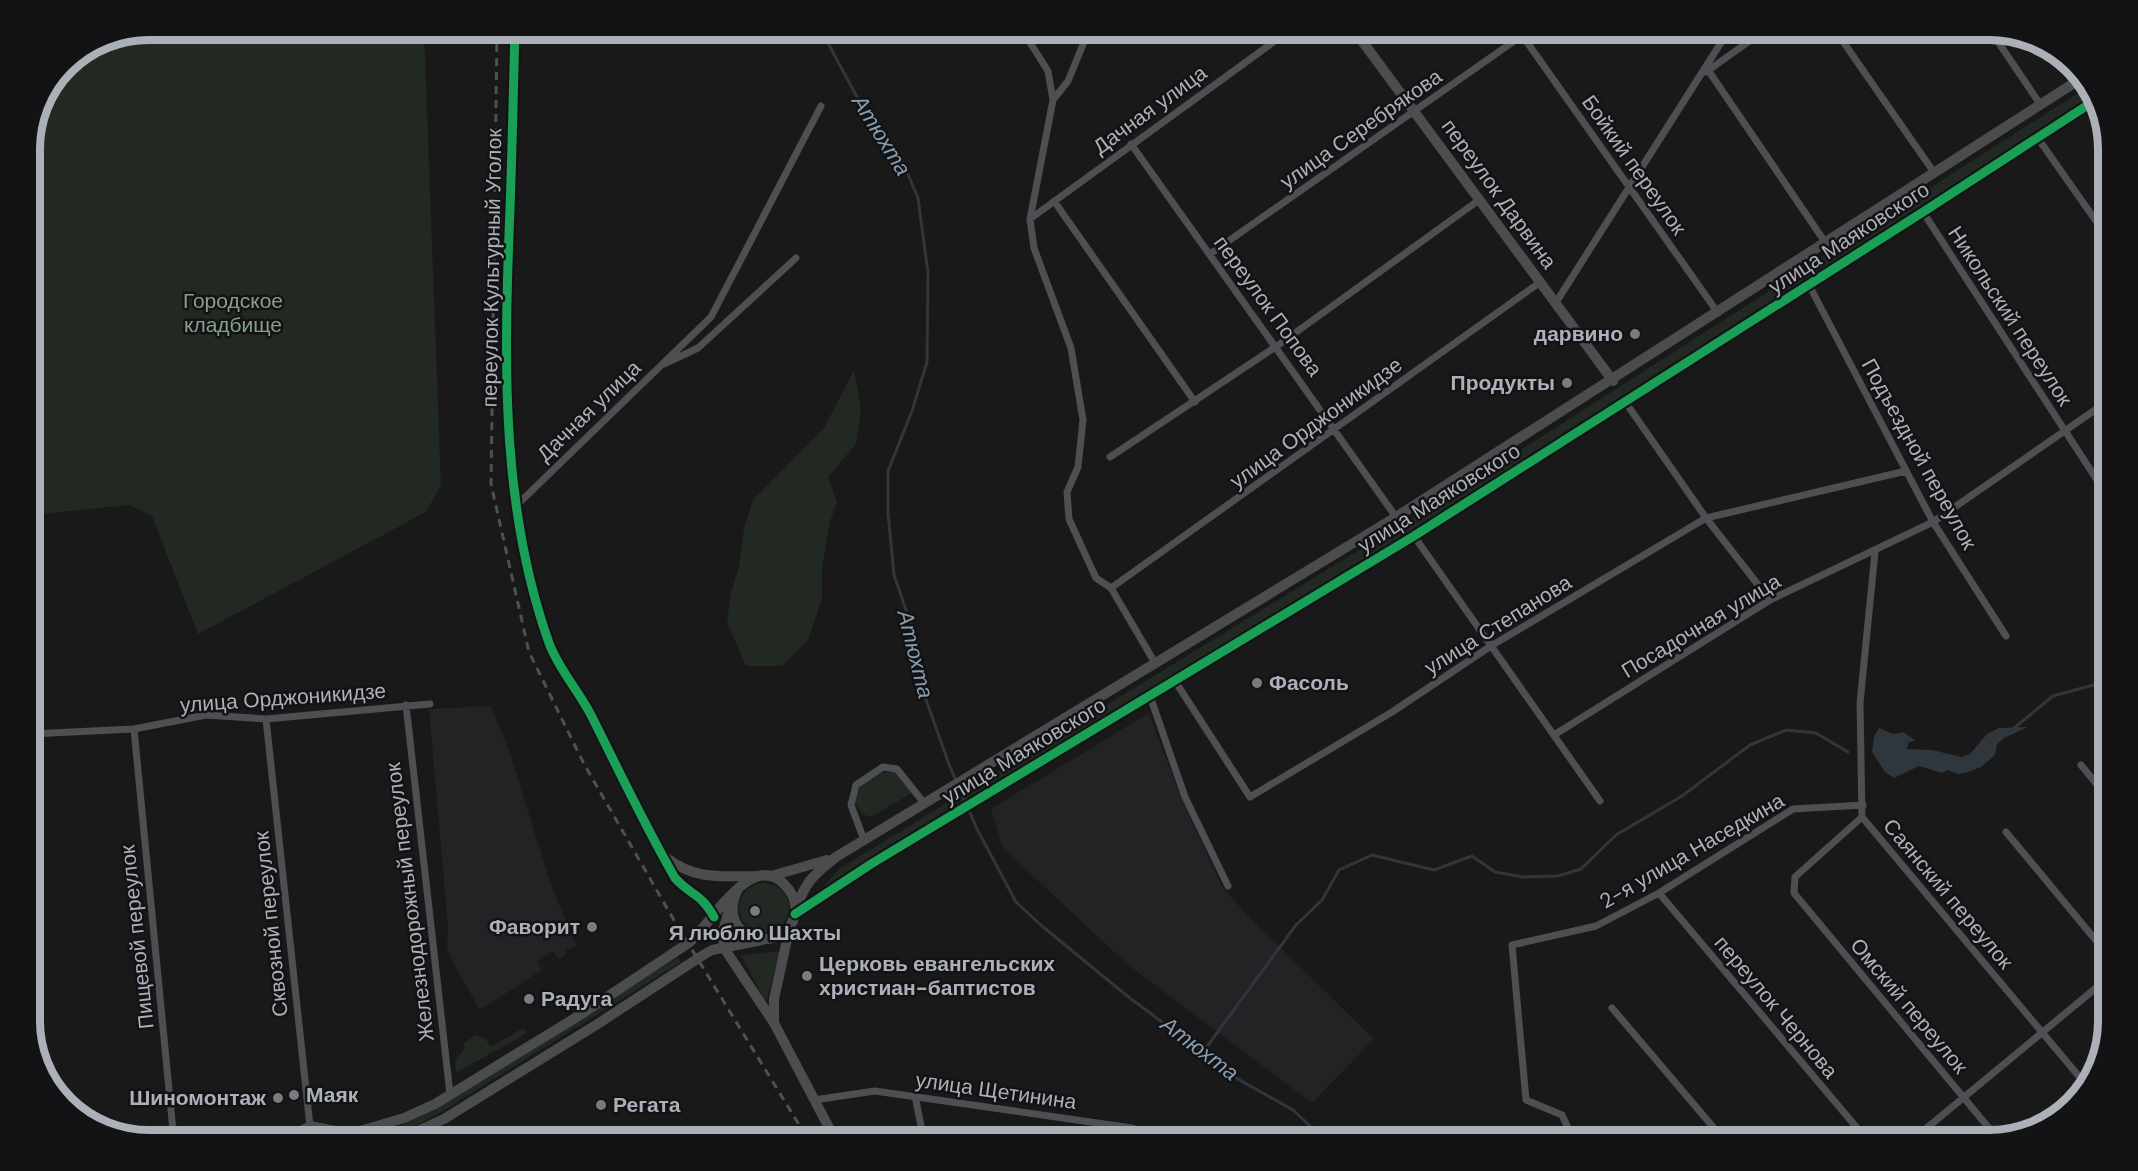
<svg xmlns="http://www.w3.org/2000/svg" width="2138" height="1171" font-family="'DM Sans',sans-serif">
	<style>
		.built { fill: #232325 }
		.green { fill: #222822 }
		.water { fill: #2f363c }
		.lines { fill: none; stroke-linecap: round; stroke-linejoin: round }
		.stream { stroke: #2f363c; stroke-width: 3 }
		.street { stroke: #4e4f52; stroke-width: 7 }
		.secondary { stroke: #4d4d4f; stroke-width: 10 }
		.primary { stroke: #4b4c4e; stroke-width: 10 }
		.rail { stroke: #4e5052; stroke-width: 3; stroke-dasharray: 8 6; stroke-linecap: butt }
		.cycleway-casing { stroke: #131315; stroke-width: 13 }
		.cycleway { stroke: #1a9f57; stroke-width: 9 }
		.poi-dot { fill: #797b80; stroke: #131315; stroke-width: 2 }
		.labels { text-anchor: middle; stroke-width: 5; stroke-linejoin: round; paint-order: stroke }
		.street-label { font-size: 21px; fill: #acb0b8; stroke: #131315 }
		.park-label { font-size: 21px; fill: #85a185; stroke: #131315 }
		.poi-label { font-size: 21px; font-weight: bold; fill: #acb0b8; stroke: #131315; text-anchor: start }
		.water-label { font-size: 22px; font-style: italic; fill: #879eaf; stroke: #131315 }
		.rim { fill: none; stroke: #acb0b8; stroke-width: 8 }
	</style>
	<rect width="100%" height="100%" fill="#191919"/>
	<path class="built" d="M 491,706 L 510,753 L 552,888 L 577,946 L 566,950 L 565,956 L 559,959 L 553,951 L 537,962 L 542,970 L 480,1010 L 453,963 L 447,947 L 448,928 L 429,709 Z
		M 1149,713 L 1181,798 L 1223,888 L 1252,920 L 1374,1039 L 1312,1103 L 1127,964 L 1003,848 L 991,809 Z"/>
	<path class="green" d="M 150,30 L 424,30 L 441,485 L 426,512 L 198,634 L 152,516 L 130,505 L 30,515 L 30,142 L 39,103 L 65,65 L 104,39 Z
		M 2089,86 L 2092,96 L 1485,486 L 819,892 L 838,870 L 852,861 L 1480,476 Z
		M 854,370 L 861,409 L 856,444 L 828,477 L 837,502 L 830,522 L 822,569 L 822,599 L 808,640 L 782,666 L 746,666 L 727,623 L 731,593 L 739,566 L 744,528 L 753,500 L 824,428 Z
		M 896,771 L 912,793 L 871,817 L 862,814 L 855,803 L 859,786 L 881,773 Z
		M739 908a25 25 0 1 1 50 0a25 25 0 1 1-50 0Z
		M 780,951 L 766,1003 L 741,955 Z
		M 678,957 L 681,962 L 443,1111 C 416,1126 391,1141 360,1141 L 360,1136 L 393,1129 L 441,1105 Z
		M 523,1028 L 527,1033 L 456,1073 L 455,1060 L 465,1048 L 463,1044 L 476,1035 L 485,1038 L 491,1047 Z"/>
	<path class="water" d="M 2028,727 L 2004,738 L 1997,744 L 1995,755 L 1981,767 L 1968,772 L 1958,774 L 1948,770 L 1942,773 L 1919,766 L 1894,778 L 1885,772 L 1872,752 L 1874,736 L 1879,728 L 1893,734 L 1903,732 L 1915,740 L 1908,743 L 1907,749 L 1932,750 L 1962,757 L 1970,754 L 1987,734 L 1999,728 Z"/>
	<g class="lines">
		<path class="stream" d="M 821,30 L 858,99 L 901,158 L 918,198 L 928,273 L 927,362 L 912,411 L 888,471 L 888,513 L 894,575 L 918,645 L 924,694 L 950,767 L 977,829 L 1016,902 L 1042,926 L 1126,995 L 1238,1079 L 1293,1110 L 1326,1141
			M 2013,729 L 2053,696 L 2108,681
			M 1203,1052 L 1296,925 L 1322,900 L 1339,870 L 1372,855 L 1434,870 L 1472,856 L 1495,872 L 1523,877 L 1558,876 L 1581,869 L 1616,835 L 1682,796 L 1750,745 L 1786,730 L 1816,733 L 1848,752"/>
		<path class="street" d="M 1022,30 L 1048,71 L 1053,100 L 1030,219 L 1034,248 L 1071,348 L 1083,420 L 1078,467 L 1067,492 L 1069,519 L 1096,578 L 1111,588 L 1155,663
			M 1835,30 L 1933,171
			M 1990,30 L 2040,104
			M 1522,35 L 1718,313
			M 1708,70 L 1825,242
			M 1706,72 L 1765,30
			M 1053,100 L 1068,81 L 1089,30
			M 2037,137 L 2108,238
			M 1131,144 L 1396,517
			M 1054,201 L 1195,402
			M 1923,212 L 2108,497
			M 1030,219 L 1290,30
			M 1210,254 L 1530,30
			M 1809,285 L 1933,522 L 2006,636
			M 1555,304 L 1729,30
			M 664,364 L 698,348 L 796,258
			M 1626,403 L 1706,518 L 1770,600
			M 1110,457 L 1277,346 L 1479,200
			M 517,505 L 711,317 L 821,106
			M 1414,536 L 1600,801
			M 1875,552 L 1860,703 L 1862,817 L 2087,1086
			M 1111,588 L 1539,283
			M 1175,681 L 1250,797 L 1392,712 L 1491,646 L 1706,518 L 1906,471
			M 1150,696 L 1185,797 L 1228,886
			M 406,705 L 450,1094
			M 266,719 L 310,1126
			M 134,729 L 174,1141
			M 30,734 L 134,729 L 206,715 L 266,719 L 430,704
			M 1554,735 L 1770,600 L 1933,522 L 2108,401
			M 2081,765 L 2108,798
			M 1862,817 L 1795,877 L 1794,893 L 1998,1139
			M 2006,832 L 2108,955
			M 864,840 L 851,805 L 856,785 L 883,767 L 897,769 L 924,803
			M 1659,893 L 1868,1141
			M 795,914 L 871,864 L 1414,536 L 1923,212 L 2094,101
			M 1612,1008 L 1725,1141
			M 915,1096 L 924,1141
			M 814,1100 L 875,1091 L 1132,1128 L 1172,1141
			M 1574,1141 L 1562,1115 L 1526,1100 L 1512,945 L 1596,926 L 1659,893 L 1793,809 L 1863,805
			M 1911,1141 L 2108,978"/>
		<path class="secondary" d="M 515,30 C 513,98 512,166 509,234 C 504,372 502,511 549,643 C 559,670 579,691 592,717 C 619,771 645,826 675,878 C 691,896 700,892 714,917
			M 1354,30 L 1613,381
			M 665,857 C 696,881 722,876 759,876
			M 732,900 L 723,931 L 724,948 L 774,1023 L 836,1141
			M 774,1023 L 774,999 L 790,926"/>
		<path class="primary" d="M 771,876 L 827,860
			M 795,914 C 803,884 812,876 836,857 L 1396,517 L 2082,78
			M 283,1141 L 310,1126 L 346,1133 L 360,1131 L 404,1118 L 435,1104 L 580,1015 L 690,942 C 711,924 751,850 784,884 C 792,892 797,901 795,913 C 789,957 712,942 738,889
			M 396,1141 L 444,1119 L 596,1025 L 700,957 L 712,950 L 762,940"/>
		<path class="rail" d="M 497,30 L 491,484 L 529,652 L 584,764 L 675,922 L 809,1141"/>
		<g class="cycleway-casing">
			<path id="cycleway" d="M 515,30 C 513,98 512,166 509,234 C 504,372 502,511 549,643 C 559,670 579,691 592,717 C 619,771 645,826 675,878 C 691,896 700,892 714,917
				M 795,914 L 871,864 L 1414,536 L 1923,212 L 2094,101"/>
		</g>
		<use href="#cycleway" class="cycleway"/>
	</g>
	<g class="poi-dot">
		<circle cx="1635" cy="334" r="6"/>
		<circle cx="1567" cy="383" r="6"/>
		<circle cx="1257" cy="683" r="6"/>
		<circle cx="755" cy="911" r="6"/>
		<circle cx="592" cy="927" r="6"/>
		<circle cx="807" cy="976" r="6"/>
		<circle cx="529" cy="999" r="6"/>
		<circle cx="294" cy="1095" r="6"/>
		<circle cx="278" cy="1098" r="6"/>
		<circle cx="601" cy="1105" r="6"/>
	</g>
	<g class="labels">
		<g class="street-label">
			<text transform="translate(1150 110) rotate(-36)" y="7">Дачная улица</text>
			<text transform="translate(1361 129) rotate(-35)" y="7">улица Серебрякова</text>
			<text transform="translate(1634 165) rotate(55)" y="7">Бойкий переулок</text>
			<text transform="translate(1499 194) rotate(54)" y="7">переулок Дарвина</text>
			<text transform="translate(1849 238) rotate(-33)" y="7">улица Маяковского</text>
			<text transform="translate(492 268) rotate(-89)" y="7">переулок Культурный Уголок</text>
			<text transform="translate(1268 306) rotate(54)" y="7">переулок Попова</text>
			<text transform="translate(2010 316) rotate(57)" y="7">Никольский переулок</text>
			<text transform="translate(589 411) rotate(-44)" y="7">Дачная улица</text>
			<text transform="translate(1316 423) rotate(-36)" y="7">улица Орджоникидзе</text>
			<text transform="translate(1919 454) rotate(61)" y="7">Подъездной переулок</text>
			<text transform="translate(1439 498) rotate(-32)" y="7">улица Маяковского</text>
			<text transform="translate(1498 625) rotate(-32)" y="7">улица Степанова</text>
			<text transform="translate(1701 626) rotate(-31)" y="7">Посадочная улица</text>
			<text transform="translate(283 698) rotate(-4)" y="7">улица Орджоникидзе</text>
			<text transform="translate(1024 751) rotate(-31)" y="7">улица Маяковского</text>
			<text transform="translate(1692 851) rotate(-30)" y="7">2-я улица Наседкина</text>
			<text transform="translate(1948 894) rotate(50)" y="7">Саянский переулок</text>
			<text transform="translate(410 902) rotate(-97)" y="7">Железнодорожный переулок</text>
			<text transform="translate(271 924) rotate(-96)" y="7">Сквозной переулок</text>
			<text transform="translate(137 937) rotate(-96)" y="7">Пищевой переулок</text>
			<text transform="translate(1909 1006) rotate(50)" y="7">Омский переулок</text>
			<text transform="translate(1776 1007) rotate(50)" y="7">переулок Чернова</text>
			<text transform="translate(996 1091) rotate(8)" y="7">улица Щетинина</text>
		</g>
		<g class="park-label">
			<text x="233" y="308">Городское<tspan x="233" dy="24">кладбище</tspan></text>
		</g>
		<g class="poi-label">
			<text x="1623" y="341" text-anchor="end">дарвино</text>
			<text x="1555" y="390" text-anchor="end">Продукты</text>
			<text x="1269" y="690">Фасоль</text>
			<text x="580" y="934" text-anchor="end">Фаворит</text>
			<text x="755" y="940" text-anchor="middle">Я люблю Шахты</text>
			<text x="819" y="971">Церковь евангельских<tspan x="819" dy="24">христиан-баптистов</tspan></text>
			<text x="541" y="1006">Радуга</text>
			<text x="306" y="1102">Маяк</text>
			<text x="266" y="1105" text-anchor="end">Шиномонтаж</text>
			<text x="613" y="1112">Регата</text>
		</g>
		<g class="water-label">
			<text transform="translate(882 135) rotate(58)" y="8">Атюхта</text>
			<text transform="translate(916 654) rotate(76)" y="8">Атюхта</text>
			<text transform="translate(1200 1048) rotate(37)" y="8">Атюхта</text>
		</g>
	</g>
	<path d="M0 0H2138V1171H0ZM149 40H1989A109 109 0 0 1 2098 149V1021A109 109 0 0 1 1989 1130H149A109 109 0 0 1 40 1021V149A109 109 0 0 1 149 40Z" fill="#131315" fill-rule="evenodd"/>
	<path class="rim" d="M149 40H1989A109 109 0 0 1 2098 149V1021A109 109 0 0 1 1989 1130H149A109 109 0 0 1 40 1021V149A109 109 0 0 1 149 40Z"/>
</svg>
